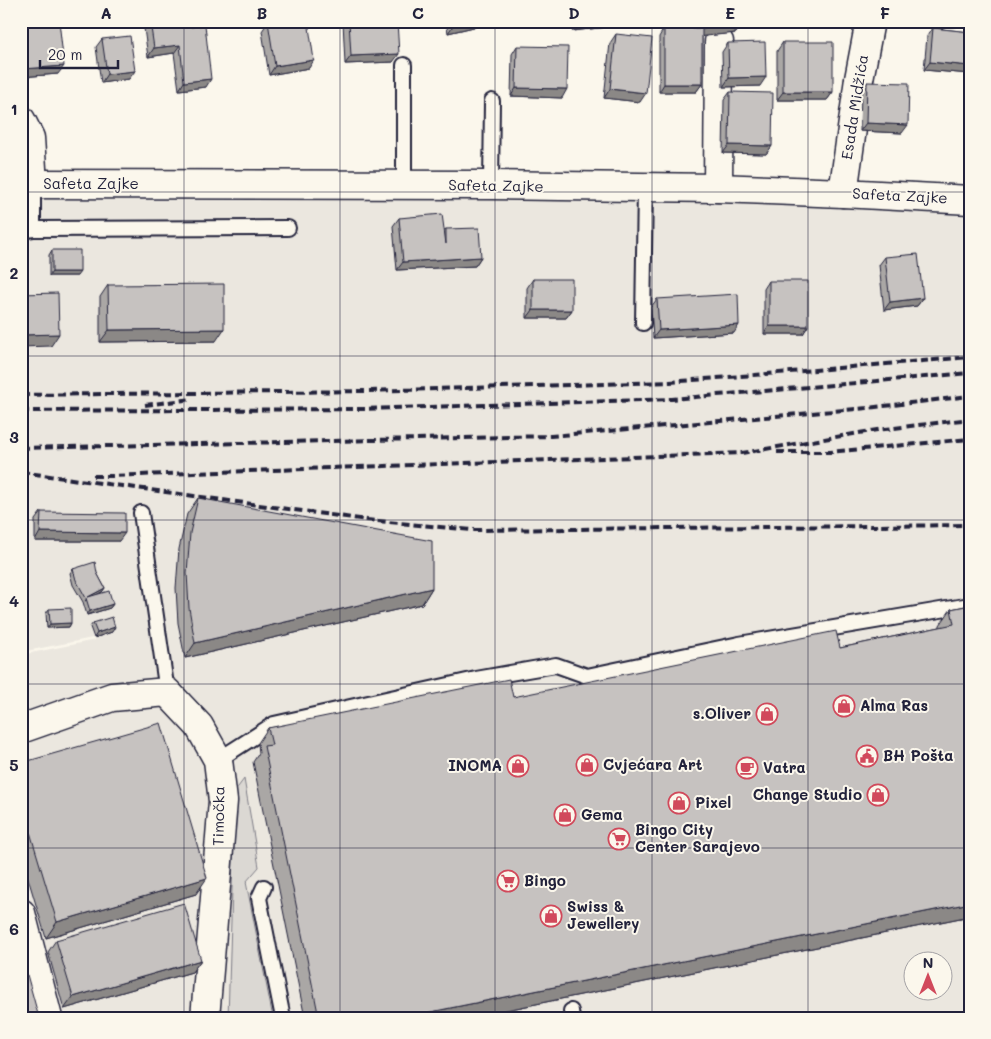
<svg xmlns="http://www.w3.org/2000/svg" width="991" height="1039" font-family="Mali,sans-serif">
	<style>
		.built { fill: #ebe7df; fill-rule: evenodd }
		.green { fill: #dbd8d3; stroke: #7e7d87 }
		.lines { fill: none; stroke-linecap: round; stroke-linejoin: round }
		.service-casing { stroke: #22223b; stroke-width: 18 }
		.minor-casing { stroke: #22223b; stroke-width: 31 }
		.secondary-casing { stroke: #22223b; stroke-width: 31 }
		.service { stroke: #fbf7ec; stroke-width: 14 }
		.minor { stroke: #fbf7ec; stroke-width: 28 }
		.secondary { stroke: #fbf7ec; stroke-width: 28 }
		.rail { stroke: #22223b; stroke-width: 4; stroke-dasharray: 8 4; stroke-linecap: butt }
		.wall { fill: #aaa7a5; stroke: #22223b }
		.shaded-wall { fill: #8b8886; stroke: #22223b }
		.building { fill: #c6c2c0; stroke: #22223b }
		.grid { fill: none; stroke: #22223b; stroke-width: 1; stroke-opacity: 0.55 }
		.labels { text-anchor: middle; stroke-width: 4; stroke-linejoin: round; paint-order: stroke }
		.street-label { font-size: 15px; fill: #22223b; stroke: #fbf7ec }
		.poi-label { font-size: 15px; font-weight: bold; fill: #22223b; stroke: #fbf7ec; text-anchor: start }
		.neatline { fill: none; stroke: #22223b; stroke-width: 2 }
		.grid-label { font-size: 16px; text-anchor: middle; font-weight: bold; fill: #22223b }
	</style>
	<rect width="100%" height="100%" fill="#fbf7ec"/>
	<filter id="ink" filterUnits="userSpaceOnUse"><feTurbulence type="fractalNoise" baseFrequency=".02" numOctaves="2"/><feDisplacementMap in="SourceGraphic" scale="10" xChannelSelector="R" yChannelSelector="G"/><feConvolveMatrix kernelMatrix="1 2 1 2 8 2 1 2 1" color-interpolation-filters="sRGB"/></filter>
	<g filter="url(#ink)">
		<path class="built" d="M 21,184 L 970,201 L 970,1018 L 21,1018 L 21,655 L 95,640 L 93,638 L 21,652 ZM 914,962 L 944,962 L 944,992 L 914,992 Z"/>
		<path class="green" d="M 244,779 L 259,867 L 246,882 L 273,1018 L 228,1018 L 235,791 Z"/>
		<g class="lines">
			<g class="service-casing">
				<path id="service" d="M 404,65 L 404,185
					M 491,185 L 492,101
					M 33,229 L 288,228
					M 21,231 L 33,229 L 33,184
					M 643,323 L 645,188
					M 141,513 L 167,692
					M 218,760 L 274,724 L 476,679 L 556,665 L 587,676 L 739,644 L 970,605
					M 264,887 L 259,898 L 283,1018
					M 571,1011 L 572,1018"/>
			</g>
			<g class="minor-casing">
				<path id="minor" d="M 21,120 L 30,138 L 33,184
					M 718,188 L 719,42
					M 843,193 L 859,79 L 870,21
					M 21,729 L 112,697 L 167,692 L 199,726 L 218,760 L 223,801 L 205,1018
					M 21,913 L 48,1018"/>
			</g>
			<g class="secondary-casing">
				<path id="secondary" d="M 21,184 L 491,185 L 718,188 L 843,193 L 970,200"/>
			</g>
			<use href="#service" class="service"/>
			<use href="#minor" class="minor"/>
			<use href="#secondary" class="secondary"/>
			<path class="rail" d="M 21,395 L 367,391 L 670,382 L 970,357
				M 145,405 L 192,399
				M 21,411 L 365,409 L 672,399 L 970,373
				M 21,448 L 551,436 L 867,408 L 970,396
				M 777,452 L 830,452 L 970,439
				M 21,472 L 367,520 L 473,530 L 970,525
				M 93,476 L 111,476 L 742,453 L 877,430 L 970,419"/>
		</g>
		<path class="wall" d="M 143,21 L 190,21 L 206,87 L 179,90 L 174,53 L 148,57 Z
			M 343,21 L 397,21 L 393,62 L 345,64 Z
			M 446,21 L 481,21 L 478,26 L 448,33 Z
			M 570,21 L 621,21 L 617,26 L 572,31 Z
			M 624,21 L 671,21 L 624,28 Z
			M 694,21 L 741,21 L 736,33 L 702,36 L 702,84 L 696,92 L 659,92 L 659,37 L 664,28 L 694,28 Z
			M 747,21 L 796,21 L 793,26 L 747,28 Z
			M 914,21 L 948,21 L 942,29 L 970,32 L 970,74 L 924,70 L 927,36 L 933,28 L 939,29 Z
			M 268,22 L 309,68 L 269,75 L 262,31 Z
			M 21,23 L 58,74 L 21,77 Z
			M 616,34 L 640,102 L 604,98 L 610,43 Z
			M 102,39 L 129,79 L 101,83 L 96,47 Z
			M 783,42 L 833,92 L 827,100 L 777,100 L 777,51 Z
			M 728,43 L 760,86 L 723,87 L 722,52 Z
			M 517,46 L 562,98 L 511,96 L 512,54 Z
			M 867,82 L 902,133 L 860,131 L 861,90 Z
			M 730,92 L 772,146 L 766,154 L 723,153 L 724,100 Z
			M 399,218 L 444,230 L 446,229 L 481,257 L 475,266 L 397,270 L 393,226 Z
			M 52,250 L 77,276 L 49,276 L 49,255 Z
			M 885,257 L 923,298 L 917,306 L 884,310 L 879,265 Z
			M 533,279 L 572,310 L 566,318 L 527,318 L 527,288 Z
			M 769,281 L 808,326 L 803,334 L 764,334 L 764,289 Z
			M 108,285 L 216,341 L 100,342 L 100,297 Z
			M 657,299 L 734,333 L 653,338 L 651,307 Z
			M 198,498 L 432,588 L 422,604 L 185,658 L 178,623 L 176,588 L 179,549 L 187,514 Z
			M 41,512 L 119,541 L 35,541 L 35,520 Z
			M 73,569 L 97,573 L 105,588 L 102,592 L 98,594 L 113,604 L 110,608 L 87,615 L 83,602 L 73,585 L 70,573 Z
			M 970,605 L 970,916 L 467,1018 L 305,1018 L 253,762 L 259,753 L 258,743 L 268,728 L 513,697 L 840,648 L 940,627 L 940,625 L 951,609 Z
			M 49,609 L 71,623 L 69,627 L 47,628 L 46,613 Z
			M 93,623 L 112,632 L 94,638 L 90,627 Z
			M 21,763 L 196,894 L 46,938 L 21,855 Z
			M 56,940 L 201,960 L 192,972 L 64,1009 L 48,952 Z"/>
		<path class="shaded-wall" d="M 243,21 L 259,21 L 240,25 Z
			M 469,21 L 481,21 L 478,26 L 448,33 L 454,24 Z
			M 593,21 L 621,21 L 617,26 L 572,31 L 577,23 Z
			M 628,21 L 671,21 L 667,28 L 624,28 Z
			M 752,21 L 796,21 L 793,26 L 747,28 Z
			M 831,21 L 849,21 L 847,23 Z
			M 914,21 L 948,21 L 942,29 Z
			M 741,24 L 736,33 L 696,37 L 702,28 Z
			M 180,45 L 174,53 L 148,57 L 154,48 Z
			M 399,54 L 393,62 L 345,64 L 351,56 Z
			M 314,60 L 309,68 L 269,75 L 275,66 Z
			M 930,62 L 970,66 L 970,74 L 924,70 Z
			M 64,66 L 58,74 L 21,77 L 21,72 L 23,69 Z
			M 135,71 L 129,79 L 101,83 L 107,74 Z
			M 766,77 L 760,86 L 723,87 L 729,78 Z
			M 211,79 L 206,87 L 179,90 L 184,82 Z
			M 664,84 L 702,84 L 696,92 L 659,92 Z
			M 516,88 L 567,89 L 562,98 L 511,96 Z
			M 610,89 L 646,93 L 640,102 L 604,98 Z
			M 783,92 L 833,92 L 827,100 L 777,100 Z
			M 866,123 L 908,125 L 902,133 L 860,131 Z
			M 729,145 L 772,146 L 766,154 L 723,153 Z
			M 481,257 L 475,266 L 397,270 L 403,262 Z
			M 52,272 L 80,272 L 77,276 L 49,276 Z
			M 923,298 L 917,306 L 884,310 L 890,302 Z
			M 533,310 L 572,310 L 566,318 L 527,318 Z
			M 739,325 L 734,333 L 653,338 L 659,330 Z
			M 769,326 L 808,326 L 803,334 L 764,334 Z
			M 224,329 L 216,341 L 100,342 L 109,330 Z
			M 59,334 L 51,346 L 21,347 L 21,335 Z
			M 40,532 L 125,533 L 119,541 L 35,541 Z
			M 105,588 L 102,592 L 85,601 L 88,597 Z
			M 432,588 L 422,604 L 185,658 L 195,643 Z
			M 113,604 L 110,608 L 87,615 L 90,611 Z
			M 71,623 L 69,627 L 47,628 L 50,624 Z
			M 115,627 L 112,632 L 94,638 L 97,633 Z
			M 207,878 L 196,894 L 46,938 L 57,922 Z
			M 970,903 L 970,916 L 467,1018 L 401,1018 Z
			M 201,960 L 192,972 L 64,1009 L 73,997 Z"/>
		<path class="building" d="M 39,21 L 59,21 L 64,66 L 23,69 L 21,49 L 21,23 Z
			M 150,21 L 190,21 L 191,27 L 205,25 L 211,79 L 184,82 L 180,45 L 154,48 Z
			M 274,21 L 308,21 L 314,60 L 275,66 L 268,22 Z
			M 349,21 L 397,21 L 399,54 L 351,56 Z
			M 453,21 L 469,21 L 454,24 Z
			M 577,21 L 593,21 L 577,23 Z
			M 700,21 L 741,21 L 741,24 L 702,28 L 702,84 L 664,84 L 664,28 L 701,28 Z
			M 933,28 L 970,32 L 970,66 L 930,62 Z
			M 616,34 L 652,38 L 646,93 L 610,89 Z
			M 130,36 L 135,71 L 107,74 L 102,39 Z
			M 765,42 L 766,77 L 729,78 L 728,43 Z
			M 783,42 L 833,42 L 833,92 L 783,92 Z
			M 517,46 L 568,47 L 567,89 L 516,88 Z
			M 867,82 L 909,83 L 908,125 L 866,123 Z
			M 730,92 L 773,93 L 772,146 L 729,145 Z
			M 442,214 L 446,244 L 446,229 L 479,228 L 481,257 L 403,262 L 399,218 Z
			M 52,250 L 80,250 L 80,272 L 52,272 Z
			M 918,254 L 923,298 L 890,302 L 885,257 Z
			M 533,279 L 572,279 L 572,310 L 533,310 Z
			M 769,281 L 808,281 L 808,326 L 769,326 Z
			M 224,284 L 224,329 L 109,330 L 108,285 Z
			M 58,293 L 59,334 L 21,335 L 21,294 Z
			M 738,294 L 739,325 L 659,330 L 657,299 Z
			M 198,498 L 432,541 L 432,588 L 195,643 L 189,608 L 187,573 L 190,533 Z
			M 41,512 L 125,513 L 125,533 L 40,532 Z
			M 95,562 L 97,573 L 105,588 L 88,597 L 109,591 L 113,604 L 90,611 L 86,598 L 76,580 L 73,569 Z
			M 970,605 L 970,903 L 401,1018 L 319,1018 L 264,746 L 272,745 L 268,728 L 509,679 L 513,697 L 836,631 L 840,648 L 954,624 L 951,609 Z
			M 71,608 L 71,623 L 50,624 L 49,609 Z
			M 112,617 L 115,627 L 97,633 L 93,623 Z
			M 161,723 L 207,878 L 57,922 L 21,802 L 21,763 Z
			M 184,903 L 201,960 L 73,997 L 56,940 Z
			M 21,953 L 39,1018 L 21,1018 Z"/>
	</g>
	<path class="grid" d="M 184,21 L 184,1018M 340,21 L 340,1018M 495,21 L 495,1018M 652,21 L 652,1018M 808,21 L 808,1018M 21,192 L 970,192M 21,356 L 970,356M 21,520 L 970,520M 21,684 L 970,684M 21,848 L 970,848"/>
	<defs>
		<g id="shop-ring" transform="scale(1.125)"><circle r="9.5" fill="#fbf7ec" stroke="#d1495b" stroke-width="1.5"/><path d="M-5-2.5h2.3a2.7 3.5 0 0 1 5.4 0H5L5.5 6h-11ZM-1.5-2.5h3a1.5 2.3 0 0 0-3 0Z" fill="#d1495b"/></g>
		<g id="civic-ring" transform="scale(1.125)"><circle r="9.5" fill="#fbf7ec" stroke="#d1495b" stroke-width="1.5"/><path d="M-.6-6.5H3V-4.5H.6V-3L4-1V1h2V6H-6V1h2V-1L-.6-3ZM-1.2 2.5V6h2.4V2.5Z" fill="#d1495b"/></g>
		<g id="cafe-ring" transform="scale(1.125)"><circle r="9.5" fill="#fbf7ec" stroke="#d1495b" stroke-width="1.5"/><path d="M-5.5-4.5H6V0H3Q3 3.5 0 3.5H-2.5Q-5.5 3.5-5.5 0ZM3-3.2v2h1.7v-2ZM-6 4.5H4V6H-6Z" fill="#d1495b"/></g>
		<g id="supermarket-ring" transform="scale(1.125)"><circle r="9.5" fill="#fbf7ec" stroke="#d1495b" stroke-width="1.5"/><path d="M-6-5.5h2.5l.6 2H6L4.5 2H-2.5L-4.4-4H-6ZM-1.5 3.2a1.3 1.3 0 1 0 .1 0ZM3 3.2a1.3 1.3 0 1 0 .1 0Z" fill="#d1495b"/></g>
	</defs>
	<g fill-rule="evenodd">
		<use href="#shop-ring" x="844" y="706"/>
		<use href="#shop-ring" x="767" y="714"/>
		<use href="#civic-ring" x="867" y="756"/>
		<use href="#shop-ring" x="587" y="765"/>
		<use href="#shop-ring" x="518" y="766"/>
		<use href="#cafe-ring" x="747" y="768"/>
		<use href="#shop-ring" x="878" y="795"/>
		<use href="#shop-ring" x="679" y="803"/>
		<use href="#shop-ring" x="565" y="815"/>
		<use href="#supermarket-ring" x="619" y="839"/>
		<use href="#supermarket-ring" x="508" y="881"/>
		<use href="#shop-ring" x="551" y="916"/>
	</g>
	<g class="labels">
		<g class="street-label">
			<text transform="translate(855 107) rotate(-81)" y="5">Esada Midžića</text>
			<text x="91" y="189">Safeta Zajke</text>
			<text transform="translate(496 186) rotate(1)" y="5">Safeta Zajke</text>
			<text transform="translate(900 196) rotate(3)" y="5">Safeta Zajke</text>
			<text transform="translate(219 816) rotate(-89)" y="5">Timočka</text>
		</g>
		<g class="poi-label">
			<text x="860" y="711">Alma Ras</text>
			<text x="751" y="719" text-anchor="end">s.Oliver</text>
			<text x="883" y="761">BH Pošta</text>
			<text x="603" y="770">Cvjećara Art</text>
			<text x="502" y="771" text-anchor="end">INOMA</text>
			<text x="763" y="773">Vatra</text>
			<text x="862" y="800" text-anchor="end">Change Studio</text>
			<text x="695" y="808">Pixel</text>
			<text x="581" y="820">Gema</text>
			<text x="635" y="835">Bingo City<tspan x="635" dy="17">Center Sarajevo</tspan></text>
			<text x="524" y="886">Bingo</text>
			<text x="567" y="912">Swiss &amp;<tspan x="567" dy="17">Jewellery</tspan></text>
		</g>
	</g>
	<rect width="991" height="1039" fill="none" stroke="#fbf7ec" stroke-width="55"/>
	<g transform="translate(928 976)"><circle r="24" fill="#fbf7ec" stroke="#a4a2a5"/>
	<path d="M0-4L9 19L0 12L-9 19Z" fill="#d1495b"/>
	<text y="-8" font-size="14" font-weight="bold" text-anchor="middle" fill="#22223b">N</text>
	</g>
	<path d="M40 60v8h78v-8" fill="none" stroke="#22223b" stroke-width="2.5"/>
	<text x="48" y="60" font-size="15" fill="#22223b" stroke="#fbf7ec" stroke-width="4" paint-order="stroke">20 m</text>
	<rect x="28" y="28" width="936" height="984" class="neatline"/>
	<g class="grid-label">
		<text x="106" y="19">A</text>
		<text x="262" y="19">B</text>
		<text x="418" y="19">C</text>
		<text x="574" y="19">D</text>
		<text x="730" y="19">E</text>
		<text x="885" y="19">F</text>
		<text x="14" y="115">1</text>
		<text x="14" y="279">2</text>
		<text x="14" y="443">3</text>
		<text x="14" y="607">4</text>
		<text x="14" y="771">5</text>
		<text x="14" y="935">6</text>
	</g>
</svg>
